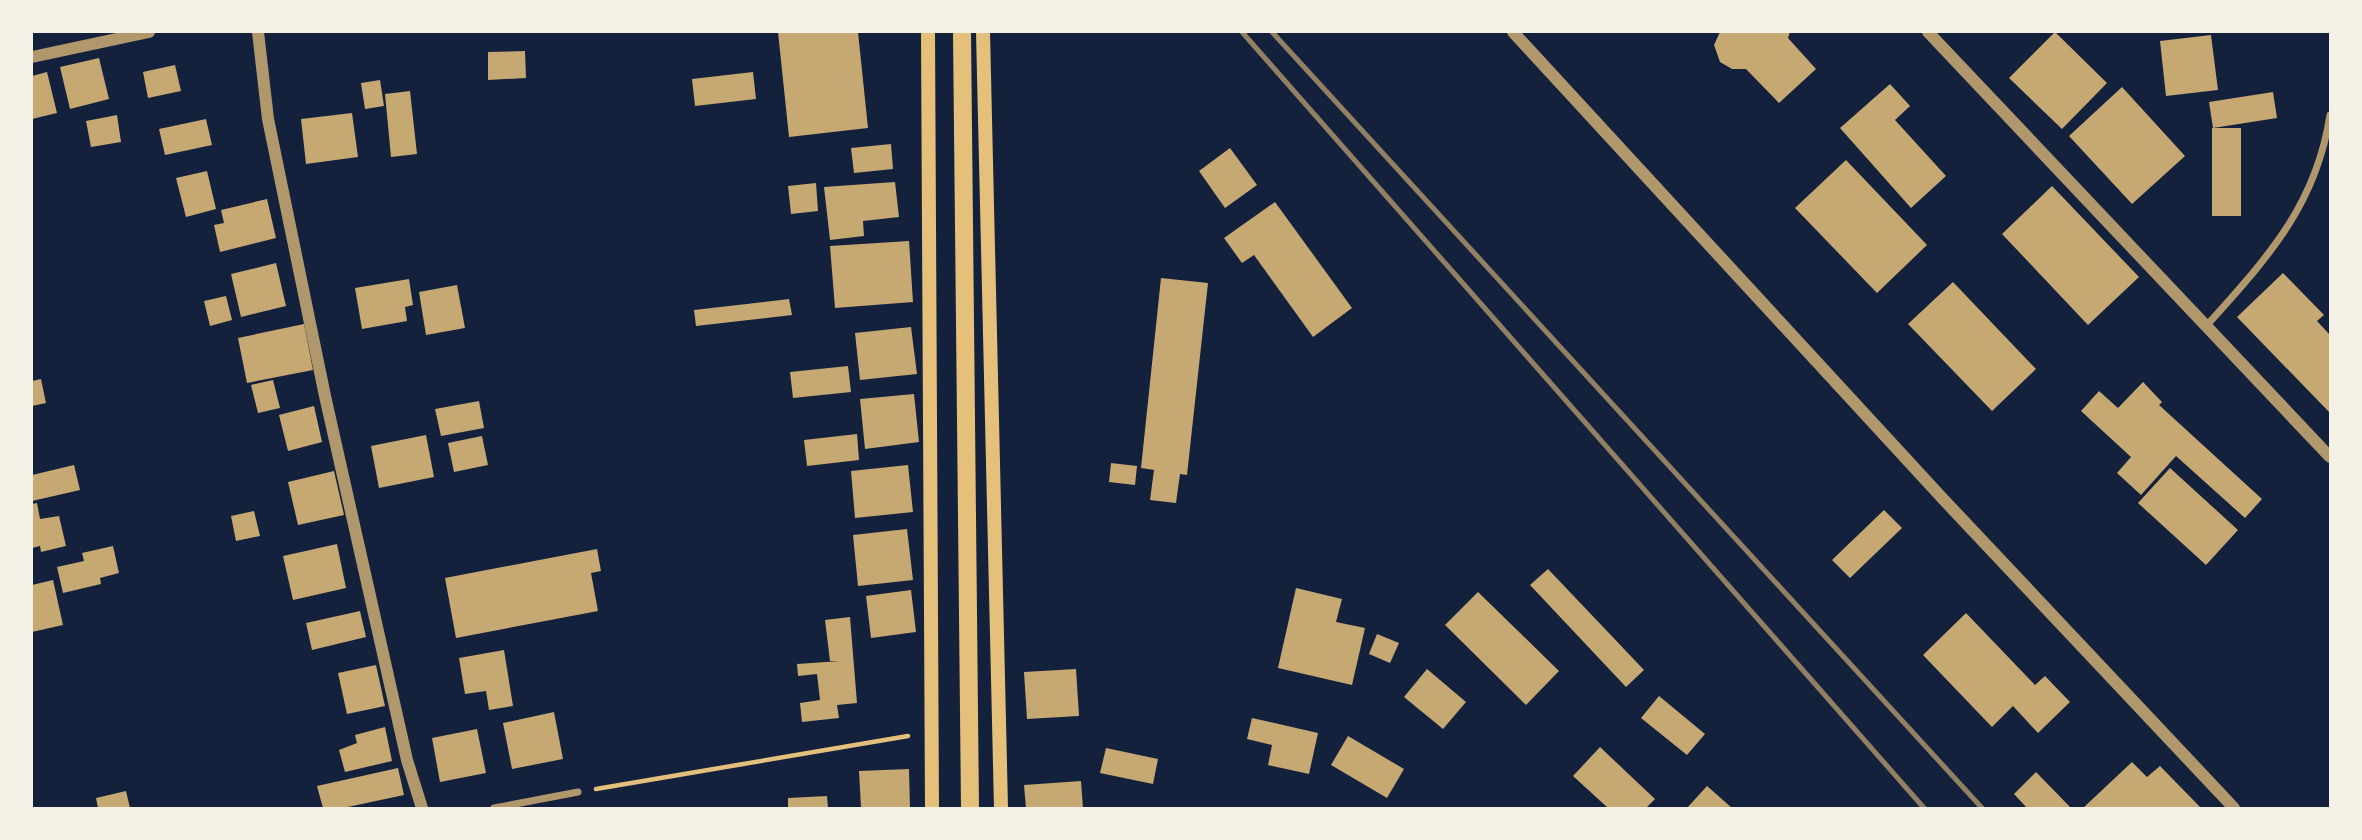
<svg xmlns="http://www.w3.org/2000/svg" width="2362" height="840" font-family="Roboto,sans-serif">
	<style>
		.building { fill: #c6a872 }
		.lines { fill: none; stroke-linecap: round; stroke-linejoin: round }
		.path { stroke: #e5c07b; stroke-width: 4.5 }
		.minor { stroke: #b1986c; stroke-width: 7 }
		.tertiary { stroke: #b1986c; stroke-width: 12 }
		.secondary { stroke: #e5c07b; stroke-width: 14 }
		.primary { stroke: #e5c07b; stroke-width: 18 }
		.rail { stroke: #918062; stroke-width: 5 }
	</style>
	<rect width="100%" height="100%" fill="#14213d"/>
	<path class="building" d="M 778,32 L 858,32 L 868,128 L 789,137 Z
		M 1720,32 L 1790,32 L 1788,38 L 1816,69 L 1779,103 L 1746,69 L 1732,69 L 1720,62 L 1714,45 Z
		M 2055,32 L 2107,83 L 2062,129 L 2009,78 Z
		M 2211,35 L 2218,90 L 2166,96 L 2160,41 Z
		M 525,51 L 526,78 L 488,80 L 488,52 Z
		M 99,58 L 109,99 L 70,109 L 60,67 Z
		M 175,65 L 181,91 L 148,98 L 143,72 Z
		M 47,72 L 57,113 L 32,119 L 32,76 Z
		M 753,72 L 756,99 L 695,106 L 692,79 Z
		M 380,80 L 384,106 L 365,109 L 361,83 Z
		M 1890,84 L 1910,106 L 1895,120 L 1946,176 L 1911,208 L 1840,128 Z
		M 2122,87 L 2185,156 L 2132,204 L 2069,136 Z
		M 410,91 L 417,154 L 391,157 L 385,94 Z
		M 2273,92 L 2277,118 L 2213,128 L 2209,102 Z
		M 352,113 L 358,157 L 306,164 L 301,119 Z
		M 117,115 L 121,142 L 91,147 L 86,121 Z
		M 206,119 L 212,145 L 165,155 L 159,129 Z
		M 2212,128 L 2241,128 L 2241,216 L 2212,216 Z
		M 891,144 L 893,169 L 854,173 L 851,148 Z
		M 1230,148 L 1257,185 L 1225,208 L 1199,171 Z
		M 1846,160 L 1927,245 L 1877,293 L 1795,208 Z
		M 207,171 L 216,209 L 186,217 L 176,178 Z
		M 895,182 L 899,217 L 863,221 L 864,236 L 830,240 L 824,187 Z
		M 816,183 L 818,211 L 791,214 L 788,186 Z
		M 2052,186 L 2139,277 L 2088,325 L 2002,234 Z
		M 267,199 L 276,238 L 220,252 L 214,225 L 224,223 L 221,210 Z
		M 1275,202 L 1352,308 L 1313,337 L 1254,255 L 1242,263 L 1224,238 Z
		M 909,241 L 913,302 L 835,308 L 830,246 Z
		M 276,263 L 286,306 L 241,317 L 231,274 Z
		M 2283,273 L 2324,315 L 2317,321 L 2330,335 L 2330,413 L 2237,317 Z
		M 1161,278 L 1208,283 L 1187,475 L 1180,474 L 1176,503 L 1150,500 L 1154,470 L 1141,468 Z
		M 409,279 L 413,305 L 405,307 L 407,321 L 362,329 L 355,288 Z
		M 1953,282 L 2036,369 L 1992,411 L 1908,324 Z
		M 457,285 L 465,328 L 426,335 L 419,292 Z
		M 226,296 L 232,320 L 210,326 L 204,301 Z
		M 789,299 L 792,315 L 696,326 L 694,310 Z
		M 304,324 L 313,370 L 247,383 L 238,338 Z
		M 911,327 L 917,374 L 860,380 L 855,333 Z
		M 848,366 L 851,392 L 793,398 L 790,372 Z
		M 41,379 L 46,403 L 32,406 L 32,381 Z
		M 273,380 L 280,408 L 258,413 L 251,385 Z
		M 2143,382 L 2162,402 L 2159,405 L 2262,499 L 2245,518 L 2176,456 L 2141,495 L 2117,473 L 2131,457 L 2081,411 L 2099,391 L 2118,408 Z
		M 914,394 L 919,442 L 865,449 L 860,399 Z
		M 479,401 L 484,428 L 441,436 L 435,409 Z
		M 314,406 L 322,442 L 288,451 L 279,415 Z
		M 857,434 L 859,460 L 807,466 L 804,440 Z
		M 426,435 L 434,477 L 379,488 L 371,446 Z
		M 482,436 L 488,465 L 454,472 L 448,443 Z
		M 1111,463 L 1137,466 L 1135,485 L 1109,482 Z
		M 74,465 L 80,490 L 32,501 L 32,475 Z
		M 908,465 L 913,512 L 855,518 L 851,471 Z
		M 2170,468 L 2238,530 L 2206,565 L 2138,503 Z
		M 334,471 L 344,515 L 298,525 L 288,482 Z
		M 37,503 L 40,519 L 59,516 L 66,546 L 41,552 L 40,546 L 32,548 L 32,504 Z
		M 1884,510 L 1902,528 L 1850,578 L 1832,560 Z
		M 254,511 L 260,536 L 236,541 L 231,516 Z
		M 907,529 L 913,580 L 858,586 L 853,535 Z
		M 337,544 L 346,588 L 293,600 L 283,556 Z
		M 113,546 L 119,573 L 100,578 L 101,584 L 63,593 L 57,567 L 84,561 L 82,553 Z
		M 597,549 L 601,571 L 591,573 L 598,611 L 456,638 L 445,578 Z
		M 1548,569 L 1644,670 L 1626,687 L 1530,585 Z
		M 53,580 L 63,625 L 32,632 L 32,585 Z
		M 1296,588 L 1342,599 L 1336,622 L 1365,628 L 1352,685 L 1278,668 Z
		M 911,590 L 916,632 L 871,638 L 866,596 Z
		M 1478,592 L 1559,671 L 1526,705 L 1445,625 Z
		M 360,611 L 366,637 L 312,650 L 306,623 Z
		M 1966,613 L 2035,685 L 2045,676 L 2070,702 L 2038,733 L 2013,706 L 1992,727 L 1923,655 Z
		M 850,617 L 857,703 L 837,705 L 839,718 L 802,722 L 800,703 L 820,700 L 817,674 L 798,676 L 797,664 L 840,661 L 830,661 L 825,620 Z
		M 1377,634 L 1399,643 L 1390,663 L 1369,654 Z
		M 504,650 L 513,706 L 489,710 L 486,691 L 465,694 L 459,658 Z
		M 376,665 L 385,706 L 347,714 L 338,673 Z
		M 1076,669 L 1079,716 L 1027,719 L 1024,672 Z
		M 1427,669 L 1466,702 L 1443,729 L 1404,697 Z
		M 1659,696 L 1705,734 L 1687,755 L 1641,718 Z
		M 554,712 L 563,759 L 512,769 L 503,723 Z
		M 1252,718 L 1318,733 L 1309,774 L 1268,765 L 1272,745 L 1247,739 Z
		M 385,727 L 392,761 L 345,772 L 339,750 L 357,743 L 355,735 Z
		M 477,729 L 486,773 L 440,782 L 432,738 Z
		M 1348,736 L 1404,769 L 1387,798 L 1331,765 Z
		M 1600,747 L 1655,799 L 1646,808 L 1608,808 L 1573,776 Z
		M 1106,748 L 1158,759 L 1153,784 L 1100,773 Z
		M 2132,762 L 2147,777 L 2160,766 L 2201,808 L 2083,808 Z
		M 398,768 L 404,795 L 343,808 L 323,808 L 317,786 Z
		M 909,769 L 910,808 L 861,808 L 859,771 Z
		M 2036,772 L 2071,808 L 2027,808 L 2014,794 Z
		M 1081,781 L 1083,808 L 1026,808 L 1024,785 Z
		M 1707,786 L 1732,808 L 1687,808 Z
		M 126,791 L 130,808 L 98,808 L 96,798 Z
		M 827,796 L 828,808 L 788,808 L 788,798 Z"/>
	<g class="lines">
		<path class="path" d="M 596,789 L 908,736"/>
		<path class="minor" d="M 2208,324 C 2267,258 2316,206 2330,115
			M 494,808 L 578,792"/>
		<path class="tertiary" d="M 258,32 L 268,119 L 325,396 L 407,760 L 422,808
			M 1513,32 L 1944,500 L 2234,808
			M 1928,32 L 2330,457
			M 32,57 L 149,32"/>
		<path class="secondary" d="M 928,32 L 932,808
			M 983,32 L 1001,808"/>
		<path class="primary" d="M 962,32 L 970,808"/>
		<path class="rail" d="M 1242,32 L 1924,808
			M 1272,32 L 1982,808"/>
	</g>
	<rect width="2362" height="840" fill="none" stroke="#f6f1e7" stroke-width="66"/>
</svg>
